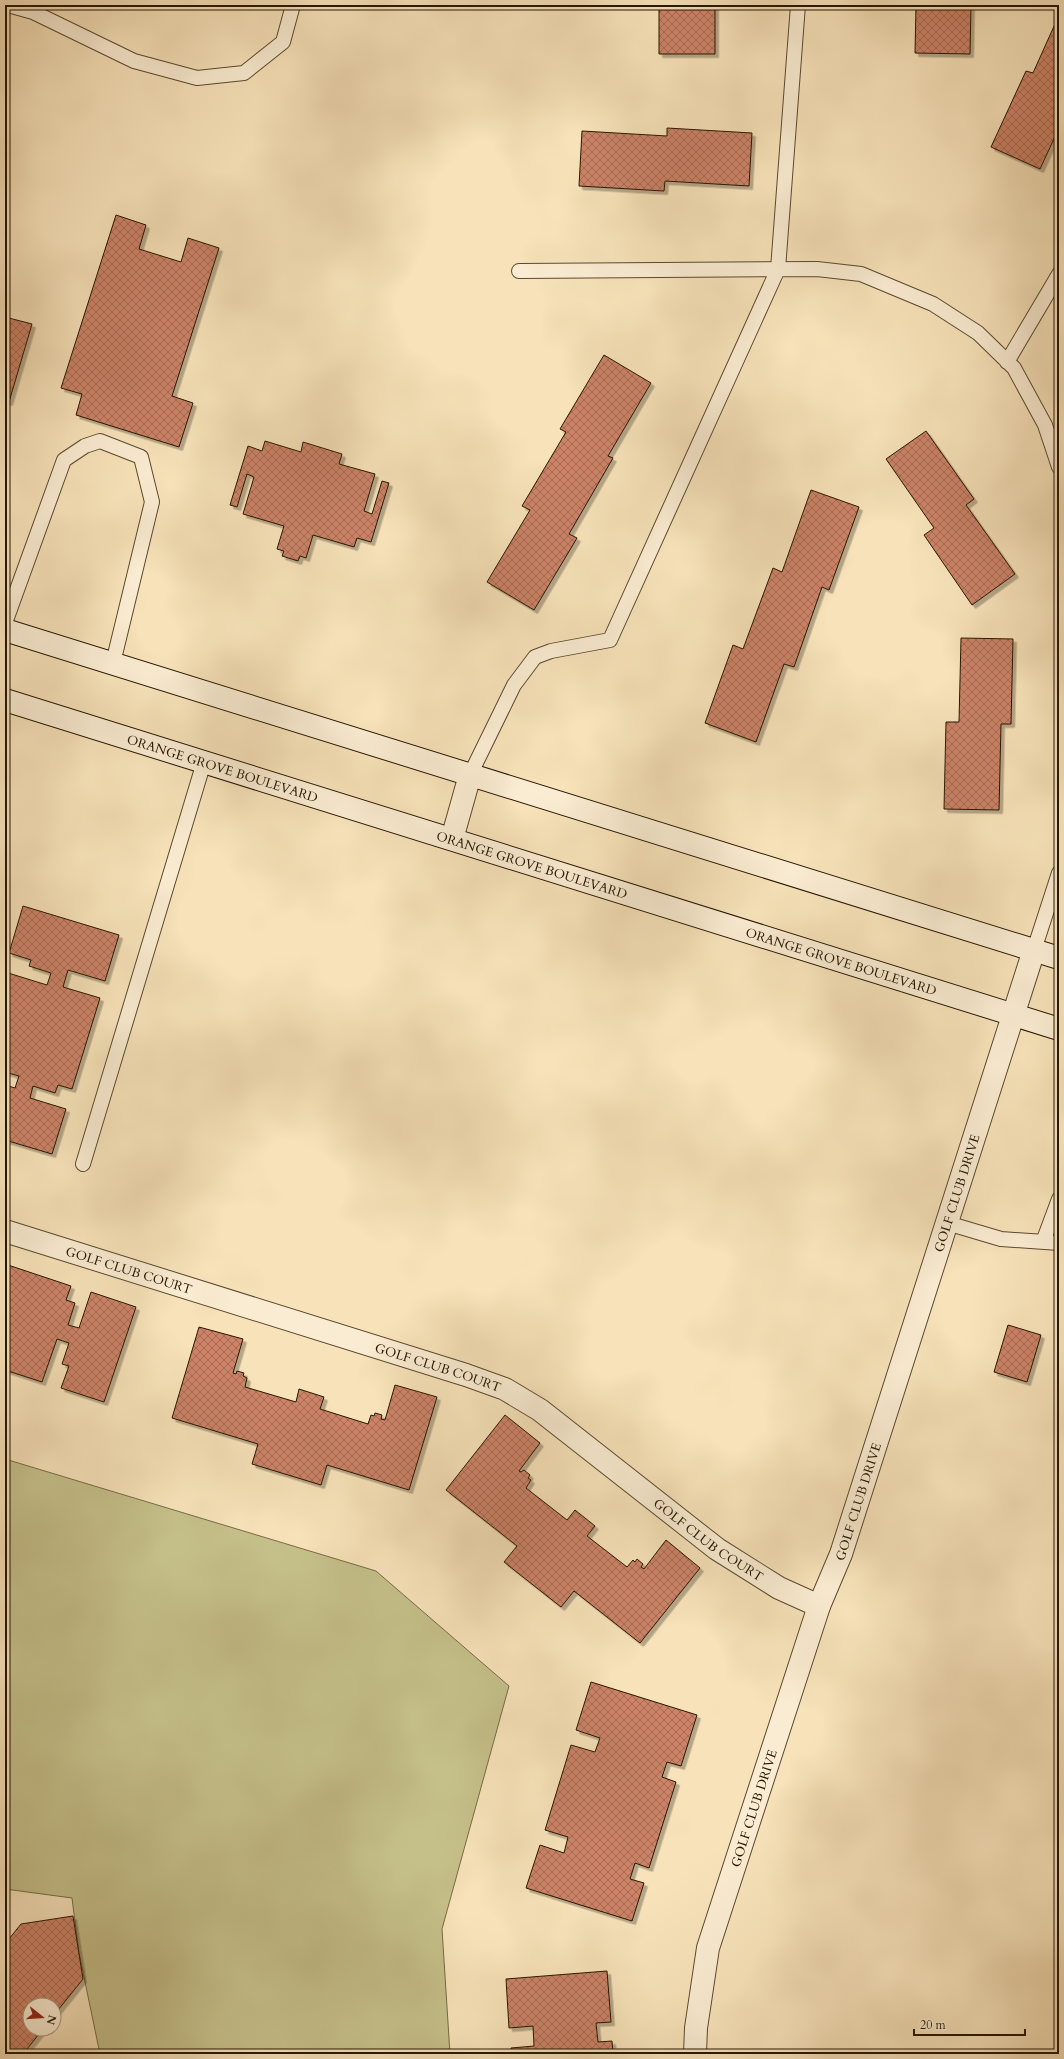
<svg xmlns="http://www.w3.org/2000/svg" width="1064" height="2059" font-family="Cardo,serif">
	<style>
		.grass { fill: #c5c08a; stroke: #766b45 }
		.building { fill: url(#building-cross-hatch); stroke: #271600; filter: url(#shadow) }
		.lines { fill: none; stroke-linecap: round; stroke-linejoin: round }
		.lane-casing { stroke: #5b492e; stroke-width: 16 }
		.street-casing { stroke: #5b492e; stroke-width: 24 }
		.secondary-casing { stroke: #271600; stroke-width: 24 }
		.lane { stroke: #faecd2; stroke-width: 14 }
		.street { stroke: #faecd2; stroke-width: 22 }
		.secondary { stroke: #faecd2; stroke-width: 22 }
		.labels { text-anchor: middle; stroke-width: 3.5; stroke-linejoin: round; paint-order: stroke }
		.street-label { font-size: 13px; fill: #271600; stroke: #faecd2 }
	</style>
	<defs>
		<pattern id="building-cross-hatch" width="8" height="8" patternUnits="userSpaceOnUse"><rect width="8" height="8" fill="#cc8367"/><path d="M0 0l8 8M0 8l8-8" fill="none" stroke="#a66a52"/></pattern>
		<filter id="shadow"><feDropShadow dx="3.5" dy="3.5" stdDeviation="0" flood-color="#0004"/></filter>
	</defs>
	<rect width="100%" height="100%" fill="#f7e2b9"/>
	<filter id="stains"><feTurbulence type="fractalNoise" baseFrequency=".005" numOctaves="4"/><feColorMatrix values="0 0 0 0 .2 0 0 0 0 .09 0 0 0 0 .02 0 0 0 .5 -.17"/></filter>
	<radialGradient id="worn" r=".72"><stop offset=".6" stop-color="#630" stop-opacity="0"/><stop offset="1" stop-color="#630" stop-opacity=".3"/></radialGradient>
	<path class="grass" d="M 5,1459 L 376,1571 L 509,1686 L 442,1929 L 450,2054 L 100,2054 L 79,1953 L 72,1898 L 5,1889 Z"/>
	<path class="building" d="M 659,5 L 715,5 L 715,54 L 659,54 Z
		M 916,5 L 971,5 L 970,54 L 915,53 Z
		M 1059,15 L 1059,128 L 1040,169 L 991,147 L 1026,71 L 1033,73 Z
		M 667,128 L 752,133 L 749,186 L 665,181 L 664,191 L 579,186 L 582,131 L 667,136 Z
		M 116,215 L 146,225 L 139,249 L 181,262 L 188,238 L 219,248 L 172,396 L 193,403 L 179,447 L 76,415 L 82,394 L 61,388 Z
		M 5,317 L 32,324 L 9,402 L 5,401 Z
		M 604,355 L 651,383 L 608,456 L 613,458 L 569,534 L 577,538 L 534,610 L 487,582 L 530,510 L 522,506 L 566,432 L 560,429 Z
		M 926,431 L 974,499 L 966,505 L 1015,574 L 972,605 L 924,535 L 934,528 L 886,459 Z
		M 265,441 L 301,452 L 303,442 L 342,454 L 339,464 L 375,474 L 364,511 L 372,514 L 382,481 L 389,483 L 371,542 L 357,538 L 354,547 L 313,535 L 306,558 L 300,556 L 298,561 L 282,556 L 284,551 L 277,549 L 284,526 L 243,514 L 254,477 L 247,474 L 237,507 L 230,505 L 248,446 L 262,451 Z
		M 811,490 L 859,507 L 829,590 L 822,587 L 794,667 L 784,664 L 756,742 L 705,723 L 733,645 L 743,649 L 773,568 L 782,572 Z
		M 961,638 L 1013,639 L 1011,724 L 1001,724 L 999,810 L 944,809 L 946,722 L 959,722 Z
		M 23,906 L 119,935 L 105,981 L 68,970 L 63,987 L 100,998 L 72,1089 L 58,1085 L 55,1093 L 33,1086 L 30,1098 L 66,1109 L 52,1154 L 5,1140 L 5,1085 L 15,1088 L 19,1076 L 5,1072 L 5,972 L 47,985 L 51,973 L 29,966 L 31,960 L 9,953 Z
		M 5,1264 L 71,1286 L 66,1300 L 75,1303 L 68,1325 L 79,1328 L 91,1292 L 136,1307 L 104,1402 L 61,1388 L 69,1366 L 62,1364 L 69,1343 L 57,1339 L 42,1382 L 5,1370 Z
		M 1008,1325 L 1041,1335 L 1027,1382 L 994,1372 Z
		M 199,1327 L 243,1339 L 233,1373 L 236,1374 L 237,1371 L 244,1373 L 243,1376 L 247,1378 L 245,1387 L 296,1402 L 299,1389 L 324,1397 L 320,1409 L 368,1424 L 371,1415 L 374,1416 L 375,1413 L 382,1415 L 381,1419 L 385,1420 L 395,1385 L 437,1397 L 409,1490 L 327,1465 L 321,1485 L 252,1464 L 258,1444 L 172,1418 Z
		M 505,1415 L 540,1443 L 519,1471 L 521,1472 L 524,1470 L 530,1475 L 528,1478 L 531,1480 L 526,1488 L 567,1520 L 575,1510 L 595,1526 L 587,1536 L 627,1567 L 633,1560 L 635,1562 L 637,1559 L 643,1564 L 641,1567 L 644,1569 L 666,1540 L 700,1568 L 640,1643 L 574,1591 L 561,1607 L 504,1562 L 517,1546 L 446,1490 Z
		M 591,1682 L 697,1715 L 681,1766 L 667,1762 L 662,1777 L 676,1782 L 649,1868 L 635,1863 L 630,1879 L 644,1883 L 632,1921 L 526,1888 L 540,1845 L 564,1853 L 568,1837 L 545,1830 L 571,1745 L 595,1752 L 600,1738 L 576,1730 Z
		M 73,1916 L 83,1979 L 54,2015 L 54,2005 L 30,2005 L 30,2029 L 43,2029 L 23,2054 L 11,2054 L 5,2049 L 5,1944 L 21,1924 Z
		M 607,1971 L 611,2022 L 596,2023 L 598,2042 L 612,2041 L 613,2054 L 512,2054 L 511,2048 L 534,2046 L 533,2026 L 509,2028 L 506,1979 Z"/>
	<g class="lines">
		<g class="lane-casing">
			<path id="lane" d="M 8,5 L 33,12 L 134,61 L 197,78 L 244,73 L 283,42 L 293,5
				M 519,271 L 817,269 L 861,274 L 933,304 L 978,333 L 1014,368 L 1045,425 L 1059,467
				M 1007,362 L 1059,274
				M 5,623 L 64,460 L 85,446 L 100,441 L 141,457 L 152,502 L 113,663
				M 470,775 L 514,685 L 535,657 L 551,651 L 610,640 L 778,269 L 798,5
				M 1034,950 L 1059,873
				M 83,1164 L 204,762
				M 947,1223 L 1001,1239 L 1059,1243
				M 1043,1242 L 1059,1199"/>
		</g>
		<g class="street-casing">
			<g id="street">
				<path d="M 452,839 L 470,775"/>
				<path id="s1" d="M 5,1231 L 466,1375 L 505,1389 L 540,1410 L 717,1549 L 779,1588 L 819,1606"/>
				<path id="s2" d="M 695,2054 L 696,2028 L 708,1948 L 819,1606 L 841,1554 L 1034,950"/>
			</g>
		</g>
		<g class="secondary-casing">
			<g id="secondary">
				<path d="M 5,630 L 1059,958"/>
				<path id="s3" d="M 5,700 L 1059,1029"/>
			</g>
		</g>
		<use href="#lane" class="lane"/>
		<use href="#street" class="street"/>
		<use href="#secondary" class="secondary"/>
	</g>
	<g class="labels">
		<g class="street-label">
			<text dy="5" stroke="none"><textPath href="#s3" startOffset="228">ORANGE GROVE BOULEVARD</textPath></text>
			<text dy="5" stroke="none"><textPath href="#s3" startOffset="552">ORANGE GROVE BOULEVARD</textPath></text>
			<text dy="5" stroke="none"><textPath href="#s3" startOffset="876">ORANGE GROVE BOULEVARD</textPath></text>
			<text dy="5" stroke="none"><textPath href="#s2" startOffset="902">GOLF CLUB DRIVE</textPath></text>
			<text dy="5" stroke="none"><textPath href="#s1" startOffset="130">GOLF CLUB COURT</textPath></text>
			<text dy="5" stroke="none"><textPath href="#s1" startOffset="454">GOLF CLUB COURT</textPath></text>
			<text dy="5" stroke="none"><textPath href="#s2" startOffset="578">GOLF CLUB DRIVE</textPath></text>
			<text dy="5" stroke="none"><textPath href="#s1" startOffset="778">GOLF CLUB COURT</textPath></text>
			<text dy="5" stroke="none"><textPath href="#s2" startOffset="254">GOLF CLUB DRIVE</textPath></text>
		</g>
	</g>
	<rect width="1064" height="2059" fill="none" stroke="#f7e2b9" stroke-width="20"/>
	<rect x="6" y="6" width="1052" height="2047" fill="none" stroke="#271600" stroke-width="2"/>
	<rect x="10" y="10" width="1044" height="2039" fill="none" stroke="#271600"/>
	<g transform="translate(42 2017) rotate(107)"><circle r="19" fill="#faecd2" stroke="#a6967e"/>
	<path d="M0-3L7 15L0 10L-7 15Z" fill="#8f2418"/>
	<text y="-6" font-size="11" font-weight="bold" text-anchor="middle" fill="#271600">N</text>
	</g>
	<path d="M914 2029v6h111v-6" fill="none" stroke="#271600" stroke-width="2"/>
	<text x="920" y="2029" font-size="12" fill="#271600" stroke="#faecd2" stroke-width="3" paint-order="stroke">20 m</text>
	<rect width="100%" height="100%" filter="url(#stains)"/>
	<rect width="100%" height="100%" fill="url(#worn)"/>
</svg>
